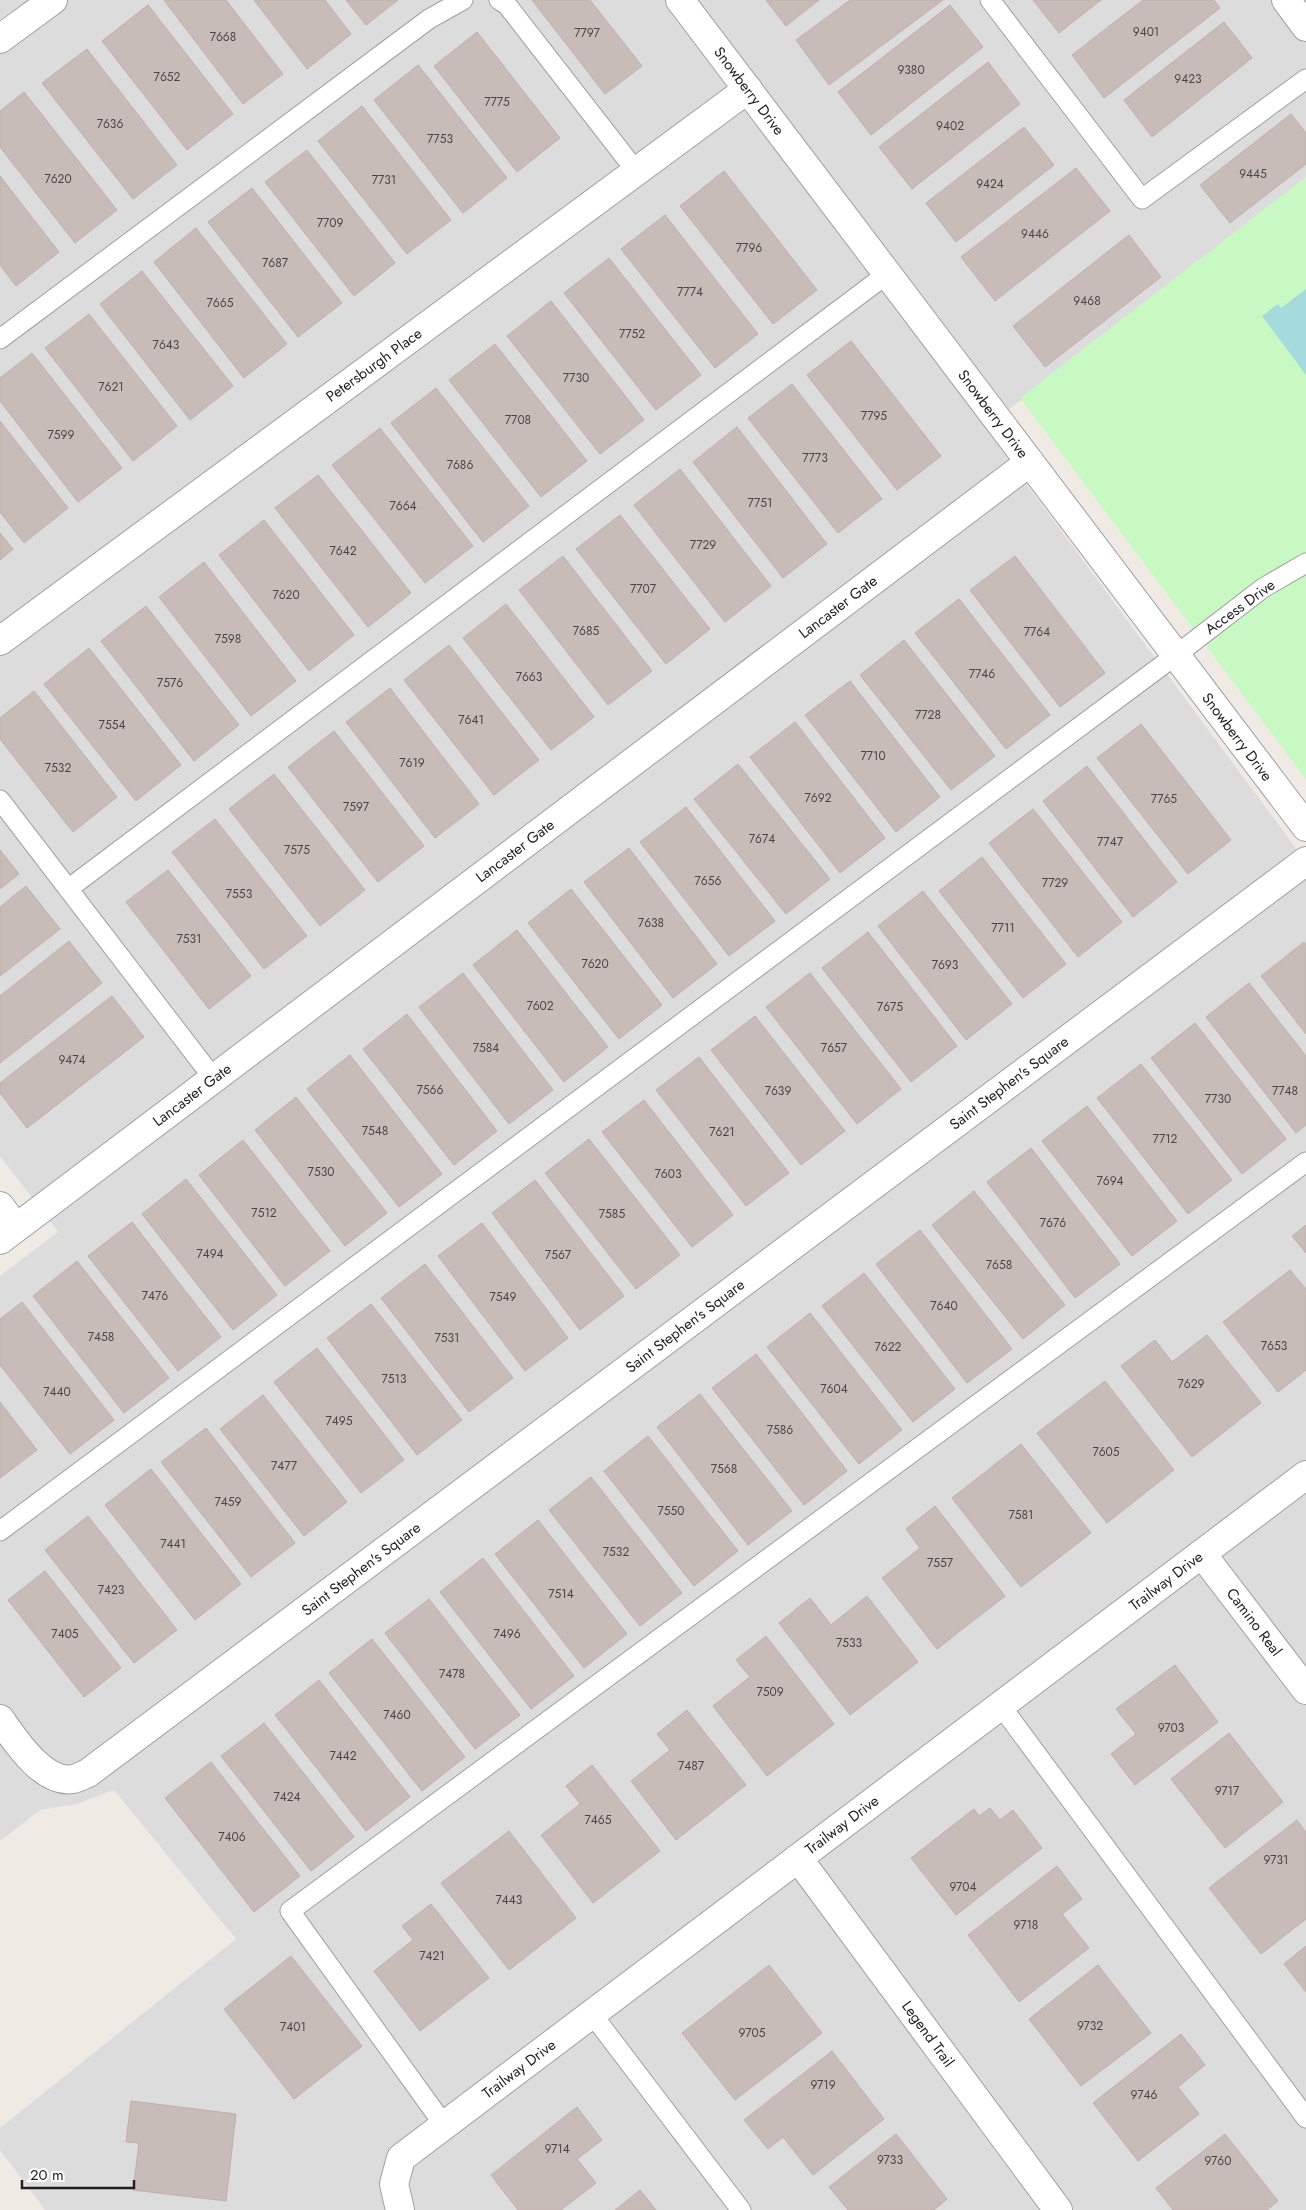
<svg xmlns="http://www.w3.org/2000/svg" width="1306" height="2210" font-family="Jost,sans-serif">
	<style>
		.residential { fill: #dddcdc }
		.park { fill: #c9f9c3 }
		.water { fill: #a6dbdd }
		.building { fill: #c8bcb9; stroke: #c1aea8 }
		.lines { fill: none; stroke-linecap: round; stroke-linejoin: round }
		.lane-casing { stroke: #a0a0a0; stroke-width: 21 }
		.street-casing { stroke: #a0a0a0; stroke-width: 30 }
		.lane { stroke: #fff; stroke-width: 19 }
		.street { stroke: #fff; stroke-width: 28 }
		.labels { text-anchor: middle; stroke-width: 4; stroke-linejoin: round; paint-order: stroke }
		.number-label { font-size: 12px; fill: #494646 }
		.street-label { font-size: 15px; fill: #1f1f1f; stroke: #fff }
	</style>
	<rect width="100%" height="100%" fill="#f0eae5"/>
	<path class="residential" d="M 0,0 L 1306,0 L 1306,177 L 985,428 L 1306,862 L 1306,2210 L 45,2210 L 0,2150 L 0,2128 L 236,1939 L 114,1790 L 77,1804 L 40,1810 L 0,1841 L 0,1276 L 58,1232 L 0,1156 Z"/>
	<path class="park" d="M 1306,177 L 1306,779 L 1020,398 Z"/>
	<path class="water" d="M 1306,289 L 1306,375 L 1262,316 L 1278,304 L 1281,308 Z"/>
	<path class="building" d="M 164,0 L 226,0 L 283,74 L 243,104 Z
		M 254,0 L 325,0 L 351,34 L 307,69 Z
		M 346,0 L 398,0 L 366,25 Z
		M 532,0 L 590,0 L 642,66 L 605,94 Z
		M 766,0 L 819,0 L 786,26 Z
		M 850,0 L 943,0 L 829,85 L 796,40 Z
		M 1033,0 L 1101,0 L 1059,33 Z
		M 1143,0 L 1214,0 L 1220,8 L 1104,98 L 1072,55 Z
		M 148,5 L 233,114 L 187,150 L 102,41 Z
		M 950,5 L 983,47 L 871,135 L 838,92 Z
		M 1224,22 L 1252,58 L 1152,137 L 1124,100 Z
		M 477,32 L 560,138 L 517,172 L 434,66 Z
		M 87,49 L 177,165 L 133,199 L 42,83 Z
		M 988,62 L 1020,104 L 912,189 L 879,147 Z
		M 418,65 L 507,178 L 463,213 L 374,100 Z
		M 24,92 L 117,210 L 75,243 L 0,147 L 0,111 Z
		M 362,106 L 451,220 L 407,254 L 318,141 Z
		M 1291,114 L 1306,133 L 1306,164 L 1230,223 L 1200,185 Z
		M 1024,127 L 1054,165 L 956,242 L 926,203 Z
		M 307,150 L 395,263 L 354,296 L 265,182 Z
		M 1076,168 L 1110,211 L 995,301 L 961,257 Z
		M 724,171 L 817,290 L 773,324 L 680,206 Z
		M 0,176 L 59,252 L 16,286 L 0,265 Z
		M 252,188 L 342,303 L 298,337 L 208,222 Z
		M 665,215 L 758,334 L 715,368 L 621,249 Z
		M 196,228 L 287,344 L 244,378 L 154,262 Z
		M 1129,235 L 1161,277 L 1045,367 L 1013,326 Z
		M 609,258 L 701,375 L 656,410 L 564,293 Z
		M 142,271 L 233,386 L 190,420 L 100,304 Z
		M 551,301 L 644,420 L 600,454 L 507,336 Z
		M 89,314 L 177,426 L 133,461 L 45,348 Z
		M 851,341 L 941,456 L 897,490 L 807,375 Z
		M 495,344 L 587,461 L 541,497 L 449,380 Z
		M 32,353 L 122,468 L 78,502 L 0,401 L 0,378 Z
		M 792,384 L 882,499 L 838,533 L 748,418 Z
		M 436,388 L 529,506 L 483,542 L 391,423 Z
		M 0,421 L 68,508 L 24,543 L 0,512 Z
		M 737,427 L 827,544 L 783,578 L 693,462 Z
		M 380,428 L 473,546 L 425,583 L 332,465 Z
		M 680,469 L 771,586 L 725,622 L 634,505 Z
		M 318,475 L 411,593 L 368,627 L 275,508 Z
		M 620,515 L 710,629 L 666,664 L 576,549 Z
		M 264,520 L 354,635 L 309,671 L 219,555 Z
		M 0,533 L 13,549 L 0,560 Z
		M 563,556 L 652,671 L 608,705 L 519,590 Z
		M 1015,556 L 1105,673 L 1060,707 L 970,590 Z
		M 204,562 L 296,681 L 251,716 L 159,597 Z
		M 959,599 L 1050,715 L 1006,749 L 915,633 Z
		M 506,604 L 594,717 L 551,750 L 463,638 Z
		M 146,606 L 239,725 L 194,761 L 101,641 Z
		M 904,640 L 995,756 L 951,790 L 860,675 Z
		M 449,645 L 539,760 L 494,795 L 404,680 Z
		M 89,648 L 181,765 L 136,801 L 44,684 Z
		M 850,681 L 940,797 L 896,832 L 805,715 Z
		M 390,688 L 479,804 L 435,838 L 346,722 Z
		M 34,691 L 117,797 L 73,832 L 0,739 L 0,718 Z
		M 795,722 L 885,838 L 840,873 L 750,757 Z
		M 1141,724 L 1231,840 L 1188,874 L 1097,758 Z
		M 334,731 L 424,846 L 378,882 L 288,767 Z
		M 738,764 L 830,879 L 786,914 L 694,799 Z
		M 1087,766 L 1177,882 L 1133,917 L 1043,801 Z
		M 274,774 L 365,890 L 320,926 L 229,809 Z
		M 686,807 L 775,921 L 729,956 L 640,842 Z
		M 1033,809 L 1122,922 L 1078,957 L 989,843 Z
		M 215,819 L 307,936 L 264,969 L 172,852 Z
		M 629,848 L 717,964 L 673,998 L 584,882 Z
		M 0,850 L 19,874 L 0,889 Z
		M 982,857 L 1066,964 L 1023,998 L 939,891 Z
		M 168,870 L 251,976 L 209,1009 L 126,902 Z
		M 26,886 L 60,929 L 0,976 L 0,907 Z
		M 571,889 L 662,1005 L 619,1039 L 528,923 Z
		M 923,891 L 1012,1004 L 966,1040 L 878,926 Z
		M 517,930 L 608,1047 L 564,1082 L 473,965 Z
		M 868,932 L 957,1046 L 911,1082 L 822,968 Z
		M 69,941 L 102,983 L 0,1063 L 0,996 Z
		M 1304,942 L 1306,945 L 1306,1034 L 1261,976 Z
		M 463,973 L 553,1090 L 509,1124 L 419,1007 Z
		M 810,973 L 901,1089 L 857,1124 L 766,1007 Z
		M 1249,983 L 1306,1056 L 1306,1125 L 1296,1133 L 1206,1017 Z
		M 112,996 L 144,1037 L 27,1128 L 0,1093 L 0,1083 Z
		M 407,1014 L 497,1131 L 454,1165 L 363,1049 Z
		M 755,1016 L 845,1131 L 801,1165 L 711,1050 Z
		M 1195,1023 L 1286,1139 L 1242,1174 L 1151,1058 Z
		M 350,1055 L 442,1174 L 399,1207 L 307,1089 Z
		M 699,1057 L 789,1173 L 746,1206 L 656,1090 Z
		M 1141,1064 L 1232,1180 L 1188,1214 L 1097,1098 Z
		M 296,1097 L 387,1213 L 345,1246 L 255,1130 Z
		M 644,1100 L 733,1215 L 692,1247 L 602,1132 Z
		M 1087,1106 L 1177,1221 L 1132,1256 L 1042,1141 Z
		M 589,1139 L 680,1255 L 636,1289 L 545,1173 Z
		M 243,1140 L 330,1251 L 285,1286 L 199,1175 Z
		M 1031,1148 L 1120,1264 L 1075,1298 L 987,1182 Z
		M 186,1179 L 277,1295 L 233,1330 L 142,1214 Z
		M 535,1180 L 624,1296 L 580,1330 L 492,1213 Z
		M 974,1191 L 1065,1305 L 1023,1339 L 932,1225 Z
		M 132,1222 L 221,1337 L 178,1371 L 88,1256 Z
		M 482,1223 L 568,1338 L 525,1371 L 438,1256 Z
		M 1306,1225 L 1306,1253 L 1292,1236 Z
		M 920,1230 L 1012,1349 L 967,1383 L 876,1264 Z
		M 77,1261 L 169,1378 L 124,1413 L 33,1296 Z
		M 425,1264 L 513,1378 L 469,1412 L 381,1298 Z
		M 1290,1270 L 1306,1289 L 1306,1370 L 1278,1392 L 1223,1322 Z
		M 864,1273 L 955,1389 L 913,1422 L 822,1306 Z
		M 22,1302 L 114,1420 L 70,1454 L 0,1365 L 0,1319 Z
		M 371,1304 L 462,1420 L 417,1455 L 327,1338 Z
		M 810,1313 L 902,1430 L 859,1464 L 767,1347 Z
		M 1207,1335 L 1261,1403 L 1192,1457 L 1121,1366 L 1155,1340 L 1172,1362 Z
		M 317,1348 L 404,1460 L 361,1493 L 274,1382 Z
		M 756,1354 L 847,1471 L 804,1505 L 712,1388 Z
		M 1105,1381 L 1174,1470 L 1107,1523 L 1037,1433 Z
		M 700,1394 L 792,1511 L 748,1545 L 657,1427 Z
		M 263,1395 L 347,1502 L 304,1536 L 220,1429 Z
		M 0,1402 L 37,1450 L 0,1478 Z
		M 206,1428 L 295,1543 L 251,1577 L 161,1462 Z
		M 648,1436 L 738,1551 L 694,1586 L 604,1471 Z
		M 1021,1444 L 1091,1533 L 1021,1587 L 952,1498 Z
		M 151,1469 L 241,1584 L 195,1620 L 105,1505 Z
		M 591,1477 L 682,1593 L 640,1626 L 549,1510 Z
		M 935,1506 L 1005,1596 L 937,1649 L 882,1578 L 920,1548 L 906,1529 Z
		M 88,1516 L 177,1630 L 134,1663 L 45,1550 Z
		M 538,1520 L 627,1634 L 584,1668 L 495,1554 Z
		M 483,1558 L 574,1676 L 531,1709 L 440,1592 Z
		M 45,1571 L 121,1668 L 84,1697 L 8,1600 Z
		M 867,1596 L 918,1662 L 850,1715 L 779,1623 L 810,1598 L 831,1625 Z
		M 429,1599 L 520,1715 L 475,1749 L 385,1633 Z
		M 766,1636 L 834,1724 L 767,1776 L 713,1706 L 750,1677 L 736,1660 Z
		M 372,1639 L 465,1757 L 422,1791 L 329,1673 Z
		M 1175,1665 L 1218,1722 L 1135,1785 L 1111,1754 L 1136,1734 L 1116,1709 Z
		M 319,1680 L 410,1797 L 366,1831 L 275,1715 Z
		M 687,1710 L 746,1785 L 676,1840 L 631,1781 L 670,1750 L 657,1734 Z
		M 264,1723 L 354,1837 L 311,1871 L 221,1756 Z
		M 1229,1733 L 1283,1802 L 1225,1848 L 1171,1779 Z
		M 211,1762 L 300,1876 L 254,1912 L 165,1798 Z
		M 592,1765 L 660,1851 L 593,1903 L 541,1835 L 580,1804 L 566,1786 Z
		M 990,1808 L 1000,1820 L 1013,1810 L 1042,1848 L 956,1915 L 911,1858 L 974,1809 L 979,1816 Z
		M 1297,1820 L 1306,1832 L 1306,1919 L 1261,1954 L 1209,1888 Z
		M 509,1831 L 576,1918 L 509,1970 L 441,1883 Z
		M 1057,1866 L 1082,1899 L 1062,1914 L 1089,1948 L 1019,2002 L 968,1935 Z
		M 431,1904 L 489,1978 L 420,2031 L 374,1971 L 413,1940 L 402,1926 Z
		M 1306,1946 L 1306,1992 L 1284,1964 Z
		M 291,1956 L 362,2046 L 294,2099 L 224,2009 Z
		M 769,1965 L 822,2033 L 735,2100 L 682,2033 Z
		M 1098,1965 L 1151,2033 L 1081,2086 L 1029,2019 Z
		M 1181,2034 L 1205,2065 L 1178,2087 L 1199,2114 L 1138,2161 L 1093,2103 Z
		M 832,2051 L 884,2119 L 813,2175 L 783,2137 L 768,2149 L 744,2120 Z
		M 131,2101 L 236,2114 L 226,2201 L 133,2190 L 139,2143 L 126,2142 Z
		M 577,2107 L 602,2140 L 577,2159 L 596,2183 L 561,2210 L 518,2210 L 491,2175 Z
		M 896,2134 L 947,2199 L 934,2210 L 848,2210 L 829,2187 Z
		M 1225,2134 L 1278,2201 L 1267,2210 L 1173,2210 L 1156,2188 Z
		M 640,2190 L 656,2210 L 615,2210 Z"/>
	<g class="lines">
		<g class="lane-casing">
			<path id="lane" d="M 499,0 L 507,5 L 636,171
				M 990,0 L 1142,199 L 1306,79
				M 0,339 L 429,19 L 463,0
				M 0,800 L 214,1079
				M 68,889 L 887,274
				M 0,1531 L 1176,655 L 1263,588 L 1306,563
				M 1001,1706 L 1306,2118
				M 592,2014 L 741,2210
				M 444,2125 L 290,1911 L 1306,1162"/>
		</g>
		<g class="street-casing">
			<path id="street" d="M 680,0 L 1306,827
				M 1286,0 L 1306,27
				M 0,39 L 53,0
				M 0,641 L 748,89
				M 0,1206 L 16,1228
				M 0,1240 L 1030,462
				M 1202,1554 L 1306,1690
				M 0,1719 C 15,1740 43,1784 73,1779 C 78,1778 83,1775 88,1773 L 1306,861
				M 798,1858 L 1058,2210
				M 400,2210 L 394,2184 L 401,2158 L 1306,1475"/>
		</g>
		<use href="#lane" class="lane"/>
		<use href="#street" class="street"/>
	</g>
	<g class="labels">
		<g class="number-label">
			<text x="1146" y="36">9401</text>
			<text x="587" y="37">7797</text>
			<text x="223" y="41">7668</text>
			<text x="911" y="74">9380</text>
			<text x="167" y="81">7652</text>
			<text x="1188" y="83">9423</text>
			<text x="497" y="106">7775</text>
			<text x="110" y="128">7636</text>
			<text x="950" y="130">9402</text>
			<text x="440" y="143">7753</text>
			<text x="1253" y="178">9445</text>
			<text x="58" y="183">7620</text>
			<text x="384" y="184">7731</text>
			<text x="990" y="188">9424</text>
			<text x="330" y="227">7709</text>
			<text x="1035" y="238">9446</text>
			<text x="749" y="252">7796</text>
			<text x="275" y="267">7687</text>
			<text x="690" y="296">7774</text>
			<text x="1087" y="305">9468</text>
			<text x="220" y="307">7665</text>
			<text x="632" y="338">7752</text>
			<text x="166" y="349">7643</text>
			<text x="576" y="382">7730</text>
			<text x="111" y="391">7621</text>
			<text x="874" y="420">7795</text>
			<text x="518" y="424">7708</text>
			<text x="61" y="439">7599</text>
			<text x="815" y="462">7773</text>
			<text x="460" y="469">7686</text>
			<text x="760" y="507">7751</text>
			<text x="403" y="510">7664</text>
			<text x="703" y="549">7729</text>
			<text x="343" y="555">7642</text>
			<text x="643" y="593">7707</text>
			<text x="286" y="599">7620</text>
			<text x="586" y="635">7685</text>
			<text x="1037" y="636">7764</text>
			<text x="228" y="643">7598</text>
			<text x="982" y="678">7746</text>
			<text x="529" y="681">7663</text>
			<text x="170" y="687">7576</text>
			<text x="928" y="719">7728</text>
			<text x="471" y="724">7641</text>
			<text x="112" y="729">7554</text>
			<text x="873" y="760">7710</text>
			<text x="412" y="767">7619</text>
			<text x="58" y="772">7532</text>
			<text x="818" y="802">7692</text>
			<text x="1164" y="803">7765</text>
			<text x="356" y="811">7597</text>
			<text x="762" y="843">7674</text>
			<text x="1110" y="846">7747</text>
			<text x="297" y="854">7575</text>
			<text x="708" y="885">7656</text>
			<text x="1055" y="887">7729</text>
			<text x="239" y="898">7553</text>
			<text x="651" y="927">7638</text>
			<text x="1003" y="932">7711</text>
			<text x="189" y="943">7531</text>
			<text x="595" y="968">7620</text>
			<text x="945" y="969">7693</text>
			<text x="540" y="1010">7602</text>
			<text x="890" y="1011">7675</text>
			<text x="486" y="1052">7584</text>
			<text x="834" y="1052">7657</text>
			<text x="72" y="1064">9474</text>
			<text x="430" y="1094">7566</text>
			<text x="778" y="1095">7639</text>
			<text x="1285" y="1095">7748</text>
			<text x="1218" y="1103">7730</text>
			<text x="375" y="1135">7548</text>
			<text x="722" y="1136">7621</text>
			<text x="1165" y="1143">7712</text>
			<text x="321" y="1176">7530</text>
			<text x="668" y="1178">7603</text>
			<text x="1110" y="1185">7694</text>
			<text x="264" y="1217">7512</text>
			<text x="612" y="1218">7585</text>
			<text x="1053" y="1227">7676</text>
			<text x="210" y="1258">7494</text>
			<text x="558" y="1259">7567</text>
			<text x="999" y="1269">7658</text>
			<text x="155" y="1300">7476</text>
			<text x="503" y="1301">7549</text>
			<text x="944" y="1310">7640</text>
			<text x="101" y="1341">7458</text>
			<text x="447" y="1342">7531</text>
			<text x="1274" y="1350">7653</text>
			<text x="888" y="1351">7622</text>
			<text x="394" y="1383">7513</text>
			<text x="1191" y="1388">7629</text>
			<text x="834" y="1393">7604</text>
			<text x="57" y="1396">7440</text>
			<text x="339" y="1425">7495</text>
			<text x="780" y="1434">7586</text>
			<text x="1106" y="1456">7605</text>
			<text x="284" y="1470">7477</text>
			<text x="724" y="1473">7568</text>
			<text x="228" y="1506">7459</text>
			<text x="671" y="1515">7550</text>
			<text x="1021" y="1519">7581</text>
			<text x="173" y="1548">7441</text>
			<text x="616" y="1556">7532</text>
			<text x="940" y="1567">7557</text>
			<text x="111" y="1594">7423</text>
			<text x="561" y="1598">7514</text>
			<text x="65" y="1638">7405</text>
			<text x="507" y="1638">7496</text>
			<text x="849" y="1647">7533</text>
			<text x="452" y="1678">7478</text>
			<text x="770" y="1696">7509</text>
			<text x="397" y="1719">7460</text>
			<text x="1171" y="1732">9703</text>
			<text x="343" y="1760">7442</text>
			<text x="691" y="1770">7487</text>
			<text x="1227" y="1795">9717</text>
			<text x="287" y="1801">7424</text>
			<text x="598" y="1824">7465</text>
			<text x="232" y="1841">7406</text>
			<text x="1276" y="1864">9731</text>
			<text x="963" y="1891">9704</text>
			<text x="509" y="1904">7443</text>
			<text x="1026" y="1929">9718</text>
			<text x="432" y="1960">7421</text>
			<text x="1090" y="2030">9732</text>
			<text x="293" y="2031">7401</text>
			<text x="752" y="2037">9705</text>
			<text x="823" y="2089">9719</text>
			<text x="1144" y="2099">9746</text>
			<text x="557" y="2153">9714</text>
			<text x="890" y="2164">9733</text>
			<text x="1218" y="2165">9760</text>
		</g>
		<g class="street-label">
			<text transform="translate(749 91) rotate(53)" y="5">Snowberry Drive</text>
			<text transform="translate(374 365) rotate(-36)" y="5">Petersburgh Place</text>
			<text transform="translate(993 414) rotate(53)" y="5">Snowberry Drive</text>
			<text transform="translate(838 607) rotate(-37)" y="5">Lancaster Gate</text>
			<text transform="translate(1240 607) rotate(-36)" y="5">Access Drive</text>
			<text transform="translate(1237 737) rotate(53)" y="5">Snowberry Drive</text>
			<text transform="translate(515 851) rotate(-37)" y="5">Lancaster Gate</text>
			<text transform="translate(1009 1083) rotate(-37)" y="5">Saint Stephen's Square</text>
			<text transform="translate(192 1095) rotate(-37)" y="5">Lancaster Gate</text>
			<text transform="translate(685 1326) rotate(-37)" y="5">Saint Stephen's Square</text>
			<text transform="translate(361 1569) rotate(-37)" y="5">Saint Stephen's Square</text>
			<text transform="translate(1166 1581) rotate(-37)" y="5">Trailway Drive</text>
			<text transform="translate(1254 1622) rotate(53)" y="5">Camino Real</text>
			<text transform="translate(842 1825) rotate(-37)" y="5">Trailway Drive</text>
			<text transform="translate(928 2034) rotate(54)" y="5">Legend Trail</text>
			<text transform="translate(519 2069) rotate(-37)" y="5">Trailway Drive</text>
		</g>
	</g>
	<path d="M22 2180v8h112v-8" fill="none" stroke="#1f1f1f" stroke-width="2.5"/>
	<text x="30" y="2180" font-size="15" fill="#1f1f1f" stroke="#ffffff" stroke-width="4" paint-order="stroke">20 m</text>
</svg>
